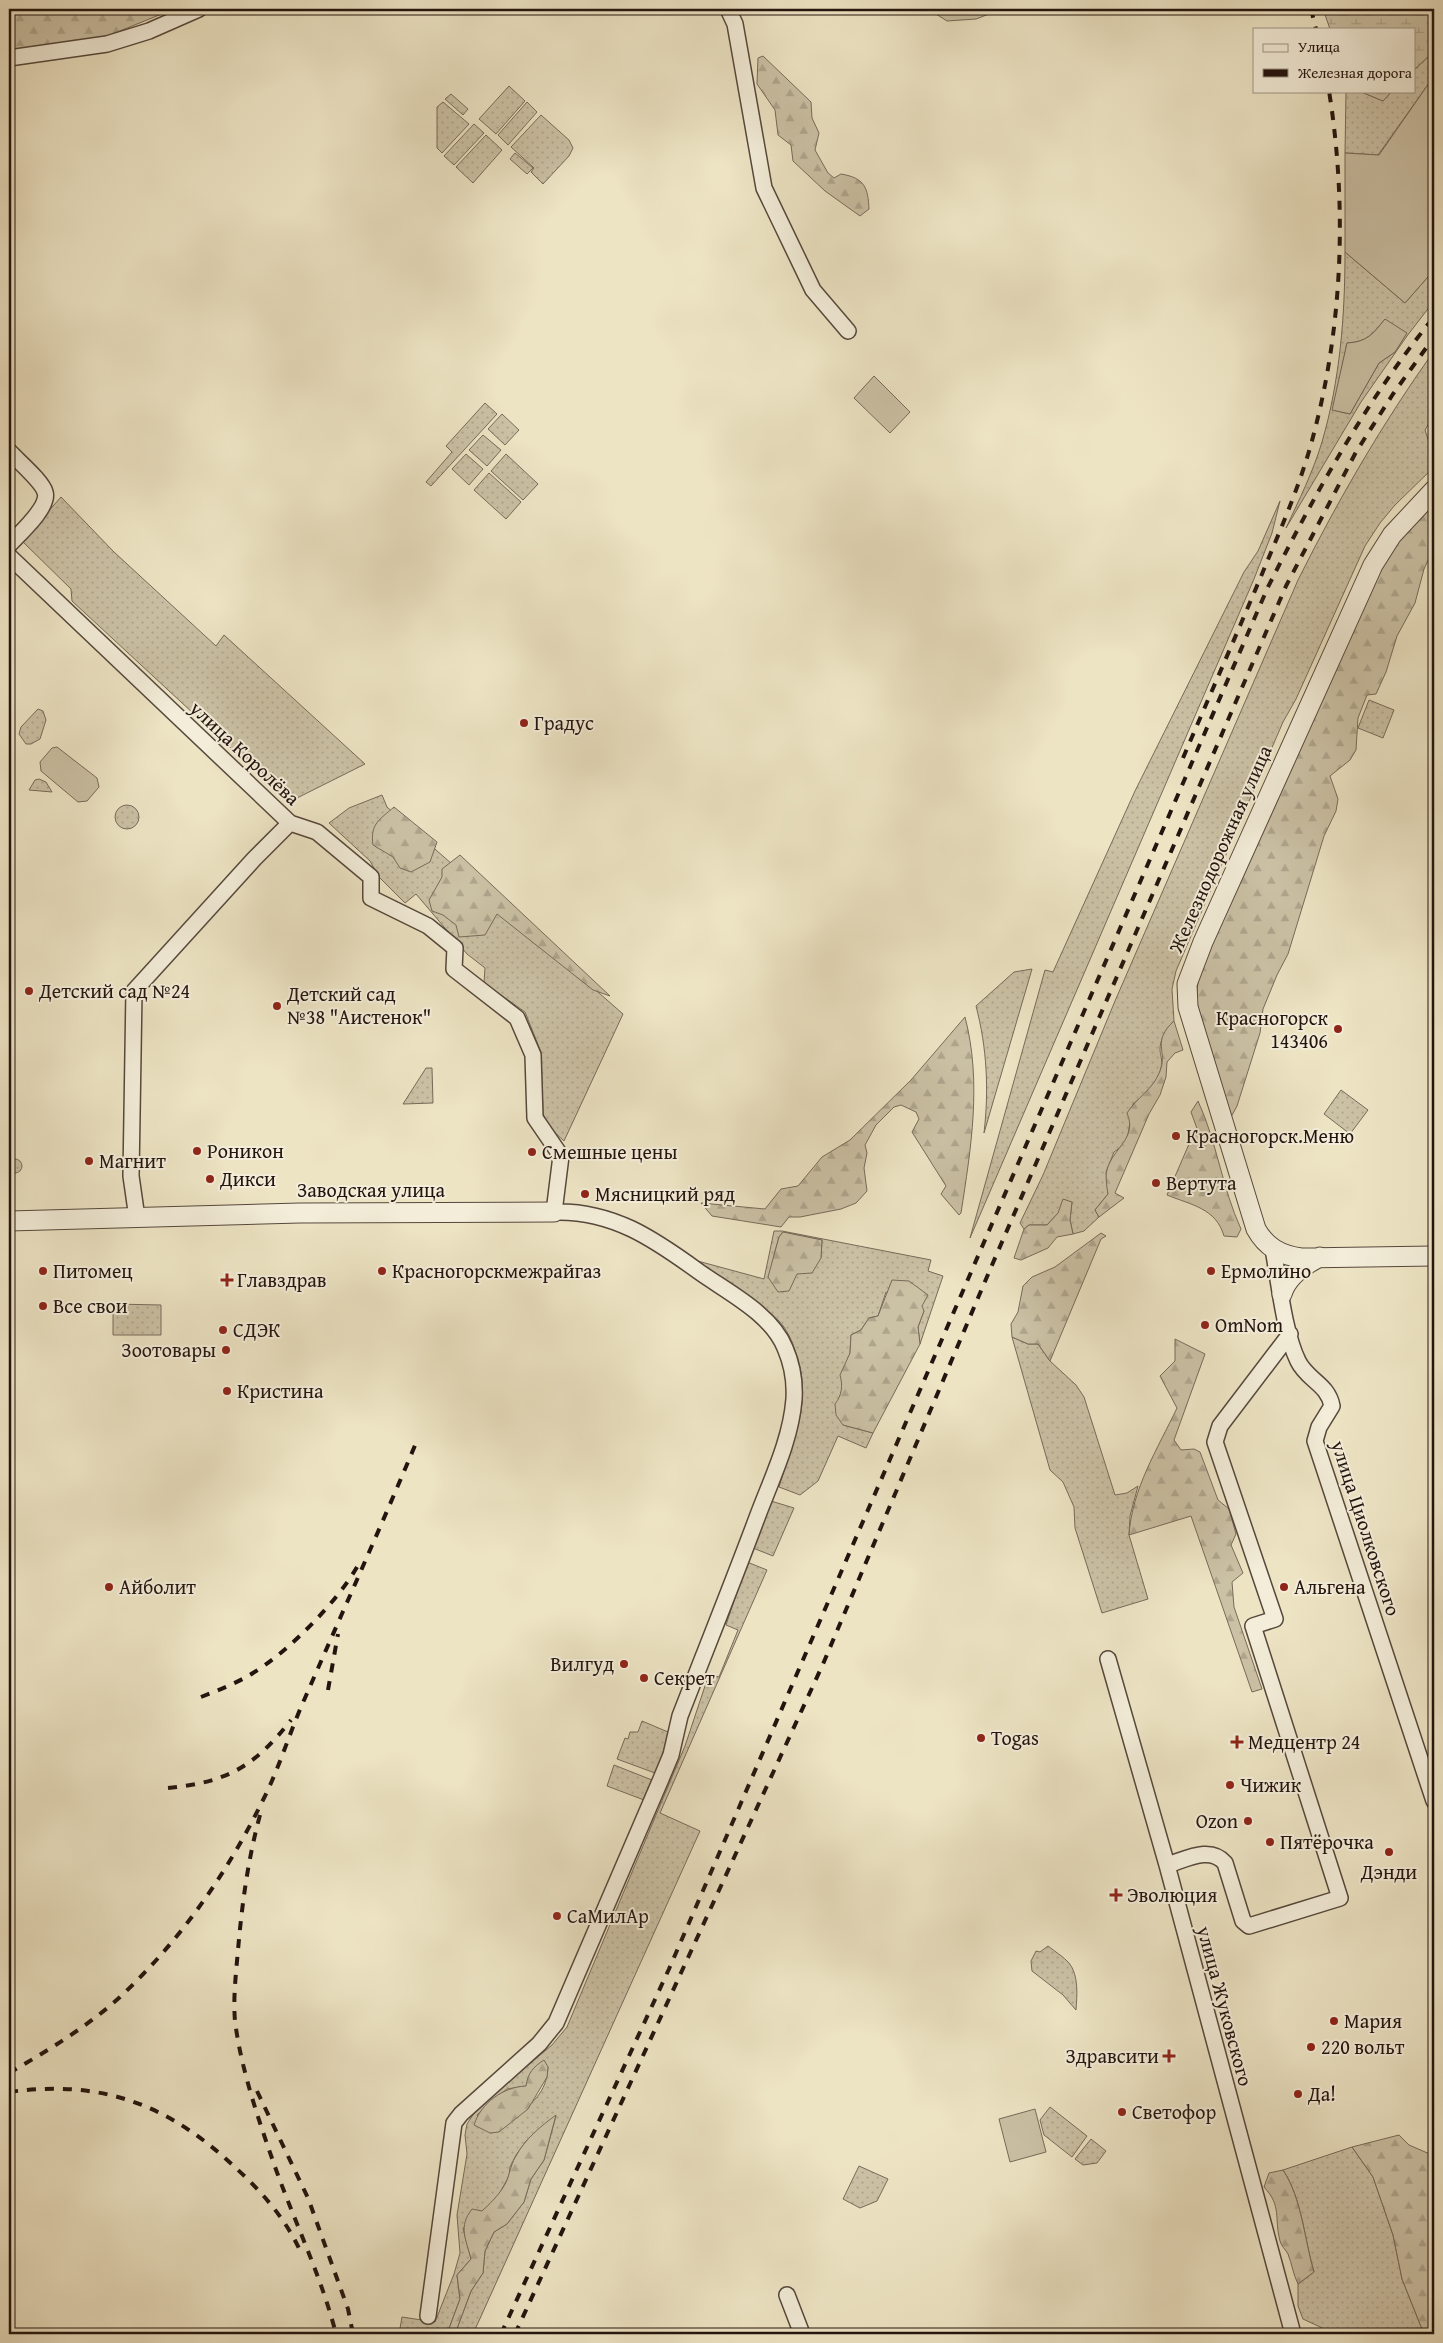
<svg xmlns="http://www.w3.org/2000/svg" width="1443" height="2343" font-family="'Gentium Book Plus',serif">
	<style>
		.grass { fill: url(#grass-dots); stroke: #786a5a; fill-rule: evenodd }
		.forest { fill: url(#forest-firs); stroke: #786a5a }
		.wetland { fill: url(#wetland-marsh); stroke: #786a5a }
		.garden { fill: #cbc1a5; stroke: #786a5a }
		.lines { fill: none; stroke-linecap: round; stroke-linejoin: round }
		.minor-casing { stroke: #56483c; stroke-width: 18 }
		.tertiary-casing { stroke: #56483c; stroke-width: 21 }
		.minor { stroke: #f3edd9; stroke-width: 15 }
		.tertiary { stroke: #f3edd9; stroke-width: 19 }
		.rail { stroke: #24140f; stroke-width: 4; stroke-dasharray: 9 9; stroke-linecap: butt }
		.poi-dot { fill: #8f2418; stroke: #f3edd9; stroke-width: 2 }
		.labels { text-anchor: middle; stroke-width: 4; stroke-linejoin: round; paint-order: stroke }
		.poi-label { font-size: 20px; fill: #24140f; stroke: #f3edd9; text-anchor: start }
		.street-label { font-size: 20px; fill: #24140f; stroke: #f3edd9 }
	</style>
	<defs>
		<pattern id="grass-dots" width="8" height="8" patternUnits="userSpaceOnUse" patternTransform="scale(1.25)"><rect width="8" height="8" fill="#cbc1a5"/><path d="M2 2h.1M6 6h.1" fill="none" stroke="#aea58d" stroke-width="1.8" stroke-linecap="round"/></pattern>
		<pattern id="forest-firs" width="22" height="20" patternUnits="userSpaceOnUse" patternTransform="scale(1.25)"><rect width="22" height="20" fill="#cbc1a5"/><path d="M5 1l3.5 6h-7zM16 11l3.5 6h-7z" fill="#aea58d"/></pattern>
		<pattern id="wetland-marsh" width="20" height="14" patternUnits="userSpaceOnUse" patternTransform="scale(1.25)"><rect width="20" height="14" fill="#cbc1a5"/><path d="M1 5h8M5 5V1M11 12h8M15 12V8" fill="none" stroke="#aea58d"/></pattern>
	</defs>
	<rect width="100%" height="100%" fill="#ede4c4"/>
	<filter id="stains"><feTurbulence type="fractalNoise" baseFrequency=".004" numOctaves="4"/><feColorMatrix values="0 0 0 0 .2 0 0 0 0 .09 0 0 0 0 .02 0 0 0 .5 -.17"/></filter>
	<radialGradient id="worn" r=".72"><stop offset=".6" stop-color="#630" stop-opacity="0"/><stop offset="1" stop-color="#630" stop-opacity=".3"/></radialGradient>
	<path class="grass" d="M 1434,48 L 1434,76 L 1378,155 L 1345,153 L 1346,91 L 1359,91 L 1383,101 L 1392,91 L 1414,91 L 1414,70 L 1432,53 Z
		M 509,86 L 525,101 L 496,134 L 479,119 Z
		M 451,94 L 468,109 L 463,115 L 445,99 Z
		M 443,102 L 469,124 L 442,153 L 437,148 L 437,107 Z
		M 527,102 L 537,112 L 508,145 L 498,135 Z
		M 541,115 L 569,140 L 573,148 L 569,156 L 543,184 L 531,172 L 534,168 L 511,147 Z
		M 474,124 L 484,133 L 454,165 L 444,156 Z
		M 486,135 L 502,150 L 473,183 L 456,167 Z
		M 515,153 L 533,168 L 527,174 L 510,159 Z
		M 1345,252 L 1405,303 L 1434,270 L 1434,301 L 1407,336 L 1361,402 L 1286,528 C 1299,500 1313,472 1322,442 C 1340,380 1345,316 1345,252 ZM 1385,319 L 1395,352 L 1379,363 L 1350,414 L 1333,410 L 1347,343 C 1367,342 1373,334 1385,319 Z
		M 1434,351 L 1434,415 L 1425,430 L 1434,457 L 1434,467 L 1395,505 L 1380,523 L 1365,546 L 1296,699 L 1283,722 L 1176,971 L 1172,989 L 1174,1021 C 1167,1028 1160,1039 1160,1049 C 1160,1055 1163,1060 1161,1068 C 1158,1084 1145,1094 1133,1104 L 1128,1134 L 1124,1145 L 1114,1152 L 1106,1172 L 1108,1194 L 1095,1210 L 1099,1217 L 1084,1231 L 1073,1234 L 1070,1220 L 1072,1202 L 1058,1213 L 1047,1225 L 1029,1225 L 1024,1229 L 1020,1223 L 1043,1175 L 1115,1001 L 1298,580 C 1338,500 1382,424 1434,351 Z
		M 485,403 L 497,414 L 431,486 L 426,482 L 452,452 L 446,446 Z
		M 502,414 L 519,430 L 505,445 L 488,429 Z
		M 483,435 L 501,450 L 487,466 L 469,450 Z
		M 466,454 L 483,469 L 469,485 L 452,469 Z
		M 506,454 L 538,484 L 523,500 L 491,471 Z
		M 489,473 L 521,502 L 506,519 L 474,490 Z
		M 61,497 L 114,552 L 216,646 L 224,635 L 365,764 L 289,802 L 72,601 L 71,589 L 22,541 Z
		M 1280,501 L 1272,533 L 1254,579 L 970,1238 L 1045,970 L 1053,972 L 1135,791 L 1244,572 L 1258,551 Z
		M 1369,700 L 1394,710 L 1383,738 L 1358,728 Z
		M 38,709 L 43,711 L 46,720 L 40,739 L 31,744 L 26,744 L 19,734 L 21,727 Z
		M 39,779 L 46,782 L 52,792 L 29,790 L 35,780 Z
		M 382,795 L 387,807 L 623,1014 L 564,1141 L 551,1129 L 543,1114 L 541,1052 L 525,1012 L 484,983 L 485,968 L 467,954 L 416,894 L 405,903 L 379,877 L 370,861 L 329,823 L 349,808 Z
		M115 817a12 12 0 1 1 24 0a12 12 0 1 1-24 0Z
		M 1032,969 L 984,1133 C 989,1090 987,1048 976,1006 L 1014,972 Z
		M 426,1068 L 432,1068 L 433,1103 L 403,1104 Z
		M 1341,1090 L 1368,1110 L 1350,1134 L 1324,1114 Z
		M8 1166a7 7 0 1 1 14 0a7 7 0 1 1-14 0Z
		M 774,1231 L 782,1231 L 931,1260 L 928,1271 L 943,1276 L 920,1344 L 918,1327 L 924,1311 L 886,1292 L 878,1316 L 869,1318 L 861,1330 L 851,1335 L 850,1353 L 840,1397 L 843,1425 L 873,1433 L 866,1448 L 838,1436 L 818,1481 L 800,1495 L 779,1487 C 793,1439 814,1400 795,1350 C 791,1339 787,1329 778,1320 C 753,1298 721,1280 694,1260 L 764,1279 ZM 783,1232 L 822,1240 L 821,1258 L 797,1274 L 774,1255 L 779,1237 Z
		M 113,1304 L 161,1305 L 161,1335 L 113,1335 Z
		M 1012,1337 L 1028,1344 L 1038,1344 L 1050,1361 L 1076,1385 L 1084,1397 L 1115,1495 L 1127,1493 L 1138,1486 L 1130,1516 L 1129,1535 L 1148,1599 L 1102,1613 L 1075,1528 L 1074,1507 L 1063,1482 L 1050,1470 Z
		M 771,1501 L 794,1508 L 773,1556 L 753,1548 Z
		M 747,1562 L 767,1570 L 660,1813 L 700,1831 L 473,2334 L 455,2334 L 471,2291 L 483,2273 L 485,2251 L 494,2232 L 507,2224 L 524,2202 L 531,2179 L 544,2160 L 556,2116 L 526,2141 L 516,2155 L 510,2167 L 509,2176 L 497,2198 L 463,2228 L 471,2259 L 457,2275 L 460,2299 L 447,2334 L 399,2334 L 402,2317 L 435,2322 L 454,2274 L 460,2253 L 457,2215 L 467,2154 L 465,2135 L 467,2124 L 478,2107 L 552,2045 L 567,2027 L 685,1746 L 709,1674 L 719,1677 L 738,1630 L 726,1625 ZM 548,2067 C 547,2093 531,2104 513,2119 C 505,2126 502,2131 490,2133 L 477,2115 L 491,2101 L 507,2089 L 526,2086 Z
		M 642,1721 L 668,1732 L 663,1753 L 655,1773 L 617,1759 L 625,1738 L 628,1739 L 630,1732 L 638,1732 Z
		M 614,1765 L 652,1780 L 644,1800 L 607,1786 Z
		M 1048,1946 C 1054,1951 1064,1957 1069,1963 C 1079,1975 1077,1996 1076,2010 L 1063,1995 L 1032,1971 L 1031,1961 L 1036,1951 L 1040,1952 Z
		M 1050,2107 L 1087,2136 L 1072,2157 L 1044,2135 L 1040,2120 Z
		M 1091,2139 L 1106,2151 L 1097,2163 L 1083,2165 L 1075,2159 Z
		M 1352,2147 L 1373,2177 L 1393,2235 L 1402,2279 L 1424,2334 L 1335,2334 L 1303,2319 L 1298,2306 L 1298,2284 L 1314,2272 C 1304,2238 1302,2199 1283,2170 Z
		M 859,2166 L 888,2179 L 877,2201 L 860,2208 L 843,2199 Z"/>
	<path class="forest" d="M 9,9 L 174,9 L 105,37 L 9,50 Z
		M 763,56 L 811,102 L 812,118 L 819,133 L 815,150 L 828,173 L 834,178 L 841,174 C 865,178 868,188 869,209 L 860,216 L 825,191 L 793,161 L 791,145 L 778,135 L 775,110 L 757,84 L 758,58 Z
		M 1434,504 L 1434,547 L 1424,569 L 1415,603 L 1397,636 L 1386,672 L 1376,694 L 1367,695 L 1358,718 L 1356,750 L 1350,760 L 1330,776 L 1338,799 L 1336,811 L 1324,836 L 1288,954 L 1277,975 L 1263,1009 L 1260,1033 L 1237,1106 L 1231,1117 L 1196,1000 L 1199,974 L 1377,576 L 1397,543 Z
		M 394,807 L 437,842 L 430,862 L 411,872 L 400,868 L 393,857 L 373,845 C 370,824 379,820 394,807 Z
		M 460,855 L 610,996 L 593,990 L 497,914 L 485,935 L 459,937 L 456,925 L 443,915 L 432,911 L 429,900 L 442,877 L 442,869 Z
		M 965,1017 C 982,1082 971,1148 961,1213 L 959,1215 L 941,1194 L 946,1186 L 912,1132 L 919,1119 L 916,1112 L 901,1105 L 894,1107 L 876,1125 L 865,1145 L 867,1153 L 864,1168 L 867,1191 L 856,1203 L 841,1209 L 800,1217 L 789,1217 L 781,1227 L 712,1216 L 701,1203 L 765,1209 L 781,1189 L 798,1186 L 822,1157 L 850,1140 L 911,1080 Z
		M 1174,1021 L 1183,1050 L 1175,1053 L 1167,1062 L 1166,1077 L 1160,1095 L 1149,1114 L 1115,1193 L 1124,1198 L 1099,1217 L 1095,1210 L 1108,1194 C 1107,1187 1105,1177 1107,1170 C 1113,1147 1138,1139 1127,1113 C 1137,1097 1153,1090 1160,1071 C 1168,1051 1151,1042 1174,1021 Z
		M 1198,1101 C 1217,1142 1222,1188 1241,1229 L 1237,1237 L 1224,1236 C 1216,1208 1191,1205 1167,1195 L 1192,1137 L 1199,1134 L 1191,1112 Z
		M 1063,1199 L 1072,1202 L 1070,1220 L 1073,1234 L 1057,1237 L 1048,1248 L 1021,1260 L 1014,1258 L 1024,1229 L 1029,1225 L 1047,1225 L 1058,1213 Z
		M 783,1232 L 822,1240 L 821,1258 L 812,1273 L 797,1274 L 789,1291 L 778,1292 L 768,1277 L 779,1237 Z
		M 1101,1233 L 1106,1236 L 1101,1239 L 1050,1361 L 1038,1344 L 1028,1344 L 1012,1337 L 1011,1324 L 1018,1312 L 1023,1286 L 1032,1277 L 1055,1267 Z
		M 892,1280 L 909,1281 L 928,1295 L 922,1306 L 924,1311 L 918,1327 L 920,1344 L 873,1433 L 843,1425 L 836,1415 L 835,1404 C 842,1395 843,1386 840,1375 L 850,1353 L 851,1335 L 861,1330 L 869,1318 L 878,1316 Z
		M 1175,1339 L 1205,1354 L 1174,1440 L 1181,1450 L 1194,1449 L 1200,1452 L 1218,1500 L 1229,1509 L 1236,1534 L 1231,1545 L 1243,1573 L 1232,1582 L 1234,1607 L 1262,1689 L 1252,1692 L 1191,1516 L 1129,1535 C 1132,1489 1157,1450 1177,1408 L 1160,1376 L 1175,1361 Z
		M 544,2060 L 548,2067 L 547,2077 L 528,2109 L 499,2132 L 490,2133 L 474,2125 C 481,2103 503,2087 526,2086 C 528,2073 533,2067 544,2060 Z
		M 556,2115 L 544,2160 L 531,2179 L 524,2202 L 507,2224 L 494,2232 L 485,2251 L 483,2273 L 471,2291 L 455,2334 L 447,2334 L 460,2299 L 457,2275 L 471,2259 C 466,2239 458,2227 472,2209 L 482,2211 C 492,2202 506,2188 509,2174 C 511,2168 512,2162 516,2156 C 525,2139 541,2126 556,2115 Z
		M 1399,2135 L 1409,2145 L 1432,2155 L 1434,2159 L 1434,2334 L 1424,2334 L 1402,2279 L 1393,2235 L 1373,2177 L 1352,2147 Z
		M 1283,2170 C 1302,2199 1304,2238 1314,2272 L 1298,2284 C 1293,2274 1292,2264 1288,2254 C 1286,2250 1281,2246 1280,2241 C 1274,2218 1282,2206 1264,2187 L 1269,2173 Z"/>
	<path class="wetland" d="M 1323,9 L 1434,9 L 1434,48 L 1432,53 L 1414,70 L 1414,29 L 1330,29 Z
		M 1359,91 L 1392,91 L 1383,101 Z"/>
	<path class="garden" d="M 928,9 L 1002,9 L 976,19 L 947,21 Z
		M 1434,76 L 1434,270 L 1405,303 L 1345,252 L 1345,153 L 1379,155 Z
		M 1385,319 L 1407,333 L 1395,352 L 1379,363 L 1350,414 L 1332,410 L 1347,343 C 1367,342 1373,334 1385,319 Z
		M 874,376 L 910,412 L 890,433 L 854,398 Z
		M 57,747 L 97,778 L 99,787 L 87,801 L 78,802 L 41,771 L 40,762 L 52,748 Z
		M 1035,2109 L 1046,2152 L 1010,2162 L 999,2119 Z"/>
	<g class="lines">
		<g class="minor-casing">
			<path id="minor" d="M 728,9 L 735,24 L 764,188 L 813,290 L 848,331
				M 9,58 L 107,44 L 149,31 L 199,9
				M 9,451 C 17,460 42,481 45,492 C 50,507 19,534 9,545
				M 9,556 L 290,823 L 317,832 L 371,877 L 371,898 L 428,926 L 455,948 L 454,969 L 517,1018 L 533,1055 L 535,1118 L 561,1156 L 554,1212 C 612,1210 654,1239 698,1271 C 727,1292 771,1313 785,1348 C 792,1364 795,1382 794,1399 C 791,1439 772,1478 758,1515 C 733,1582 706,1649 680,1716 L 671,1755 L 661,1779 L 556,2023 L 539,2044 L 461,2114 L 454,2123 L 428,2316
				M 137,1218 L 131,1176 L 134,991 L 254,859 L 290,823
				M 1273,1249 C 1279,1282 1284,1332 1298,1361 C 1307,1380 1328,1384 1332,1406 L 1319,1427 L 1315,1441 L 1434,1801
				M 1108,1659 L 1167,1865 L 1293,2334
				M 1167,1865 C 1185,1860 1210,1845 1225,1863 L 1243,1921 L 1249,1926 L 1340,1898 L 1253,1626 L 1275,1619 L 1215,1442 L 1220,1426 L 1290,1334
				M 787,2295 L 802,2334"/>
		</g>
		<g class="tertiary-casing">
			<path id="tertiary" d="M 1434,490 L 1392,535 L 1373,565 L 1203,942 L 1187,984 L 1188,1007 L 1256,1229 C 1266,1247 1280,1255 1301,1258 L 1434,1256
				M 9,1221 L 300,1213 L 554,1212
				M 1282,1294 C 1287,1277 1304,1265 1320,1257"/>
		</g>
		<use href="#minor" class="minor"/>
		<use href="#tertiary" class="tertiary"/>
		<path class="rail" d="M 1311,9 L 1316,29
			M 1183,758 C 1209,697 1236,636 1262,574 C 1281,528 1302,481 1314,433 C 1343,323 1347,203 1329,91
			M 328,1690 L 338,1634
			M 201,1697 C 219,1690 237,1683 253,1673 C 288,1652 337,1602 357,1567
			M 168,1788 C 228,1782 254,1767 291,1720
			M 260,1815 C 248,1859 242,1904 238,1950 C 236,1973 233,1998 235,2021 C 241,2069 258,2118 274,2164 C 294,2221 321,2275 336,2334
			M 9,2073 C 47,2051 87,2027 120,1997 C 181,1940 228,1872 264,1798 C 280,1766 290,1731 305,1698 C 342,1613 380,1529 416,1443
			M 257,2091 L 308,2198 L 348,2309 L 353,2334
			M 9,2092 C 103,2079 170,2105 238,2170 C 264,2194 288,2222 302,2255
			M 501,2334 L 669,1969 L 1268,587 C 1316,492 1367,399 1434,317
			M 515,2334 L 823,1664 L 989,1272 L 1286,586 L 1356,452 L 1393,394 L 1434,337"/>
	</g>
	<g class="poi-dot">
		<circle cx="524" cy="723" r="5"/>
		<circle cx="29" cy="991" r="5"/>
		<circle cx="277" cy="1006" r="5"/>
		<circle cx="1338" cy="1029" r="5"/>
		<circle cx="1176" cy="1136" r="5"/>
		<circle cx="197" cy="1151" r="5"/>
		<circle cx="532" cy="1152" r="5"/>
		<circle cx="89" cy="1161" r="5"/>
		<circle cx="210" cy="1179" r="5"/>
		<circle cx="1156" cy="1183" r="5"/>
		<circle cx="585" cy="1194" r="5"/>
		<circle cx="43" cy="1271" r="5"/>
		<circle cx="382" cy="1271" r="5"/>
		<circle cx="1211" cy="1271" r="5"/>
		<path d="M224.5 1272.5h5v5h5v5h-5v5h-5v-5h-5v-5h5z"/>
		<circle cx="43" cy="1306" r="5"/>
		<circle cx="1205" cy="1325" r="5"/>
		<circle cx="223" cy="1330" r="5"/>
		<circle cx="226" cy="1350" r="5"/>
		<circle cx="227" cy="1391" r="5"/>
		<circle cx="109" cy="1587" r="5"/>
		<circle cx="1284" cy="1587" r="5"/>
		<circle cx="624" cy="1664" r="5"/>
		<circle cx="644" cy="1678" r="5"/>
		<circle cx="981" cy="1738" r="5"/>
		<path d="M1234.5 1734.5h5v5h5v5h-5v5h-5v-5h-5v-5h5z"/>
		<circle cx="1230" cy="1785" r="5"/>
		<circle cx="1248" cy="1821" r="5"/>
		<circle cx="1270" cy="1842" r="5"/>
		<circle cx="1389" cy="1852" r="5"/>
		<path d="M1113.5 1887.5h5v5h5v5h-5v5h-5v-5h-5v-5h5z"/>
		<circle cx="557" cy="1916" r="5"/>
		<circle cx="1334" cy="2021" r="5"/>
		<circle cx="1311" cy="2047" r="5"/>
		<path d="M1166.5 2048.5h5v5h5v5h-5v5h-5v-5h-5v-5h5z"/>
		<circle cx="1298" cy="2094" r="5"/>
		<circle cx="1122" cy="2112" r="5"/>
	</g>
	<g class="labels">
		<g class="poi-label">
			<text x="534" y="730">Градус</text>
			<text x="39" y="998">Детский сад №24</text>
			<text x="287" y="1001">Детский сад<tspan x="287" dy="23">№38 "Аистенок"</tspan></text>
			<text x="1328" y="1025" text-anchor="end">Красногорск<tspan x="1328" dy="23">143406</tspan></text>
			<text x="1186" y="1143">Красногорск.Меню</text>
			<text x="207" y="1158">Роникон</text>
			<text x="542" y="1159">Смешные цены</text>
			<text x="99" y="1168">Магнит</text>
			<text x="220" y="1186">Дикси</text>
			<text x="1166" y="1190">Вертута</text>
			<text x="595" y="1201">Мясницкий ряд</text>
			<text x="53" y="1278">Питомец</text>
			<text x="392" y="1278">Красногорскмежрайгаз</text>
			<text x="1221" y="1278">Ермолино</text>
			<text x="237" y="1287">Главздрав</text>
			<text x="53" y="1313">Все свои</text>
			<text x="1215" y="1332">OmNom</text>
			<text x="233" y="1337">СДЭК</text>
			<text x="216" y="1357" text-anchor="end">Зоотовары</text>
			<text x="237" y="1398">Кристина</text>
			<text x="119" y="1594">Айболит</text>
			<text x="1294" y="1594">Альгена</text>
			<text x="614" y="1671" text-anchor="end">Вилгуд</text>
			<text x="654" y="1685">Секрет</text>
			<text x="991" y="1745">Togas</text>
			<text x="1248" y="1749">Медцентр 24</text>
			<text x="1240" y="1792">Чижик</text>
			<text x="1238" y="1828" text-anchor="end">Ozon</text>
			<text x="1280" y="1849">Пятёрочка</text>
			<text x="1389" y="1879" text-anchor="middle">Дэнди</text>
			<text x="1127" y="1902">Эволюция</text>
			<text x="567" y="1923">СаМилАр</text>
			<text x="1344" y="2028">Мария</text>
			<text x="1321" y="2054">220 вольт</text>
			<text x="1159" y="2063" text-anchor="end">Здравсити</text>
			<text x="1308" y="2101">Да!</text>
			<text x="1132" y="2119">Светофор</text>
		</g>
		<g class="street-label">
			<text transform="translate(245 753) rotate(43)" y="7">улица Королёва</text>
			<text transform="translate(1220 849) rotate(-66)" y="7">Железнодорожная улица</text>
			<text x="371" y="1197">Заводская улица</text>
			<text transform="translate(1366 1528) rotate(72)" y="7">улица Циолковского</text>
			<text transform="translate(1225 2006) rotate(75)" y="7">улица Жуковского</text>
		</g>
	</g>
	<rect width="1443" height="2343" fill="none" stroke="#ede4c4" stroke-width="30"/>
	<rect x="10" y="10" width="1423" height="2323" fill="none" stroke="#24140f" stroke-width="2.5"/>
	<rect x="15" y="15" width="1413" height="2313" fill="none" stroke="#24140f"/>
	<rect x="1253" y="28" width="162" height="65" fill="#f3edd9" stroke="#a09688"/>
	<rect x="1263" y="44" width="25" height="8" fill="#f3edd9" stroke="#a09688"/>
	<text x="1298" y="52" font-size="15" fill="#24140f">Улица</text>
	<rect x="1263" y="69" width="25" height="8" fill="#24140f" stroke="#a09688"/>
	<text x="1298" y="78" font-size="15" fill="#24140f">Железная дорога</text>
	<rect width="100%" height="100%" filter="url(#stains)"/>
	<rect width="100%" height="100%" fill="url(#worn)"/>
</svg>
